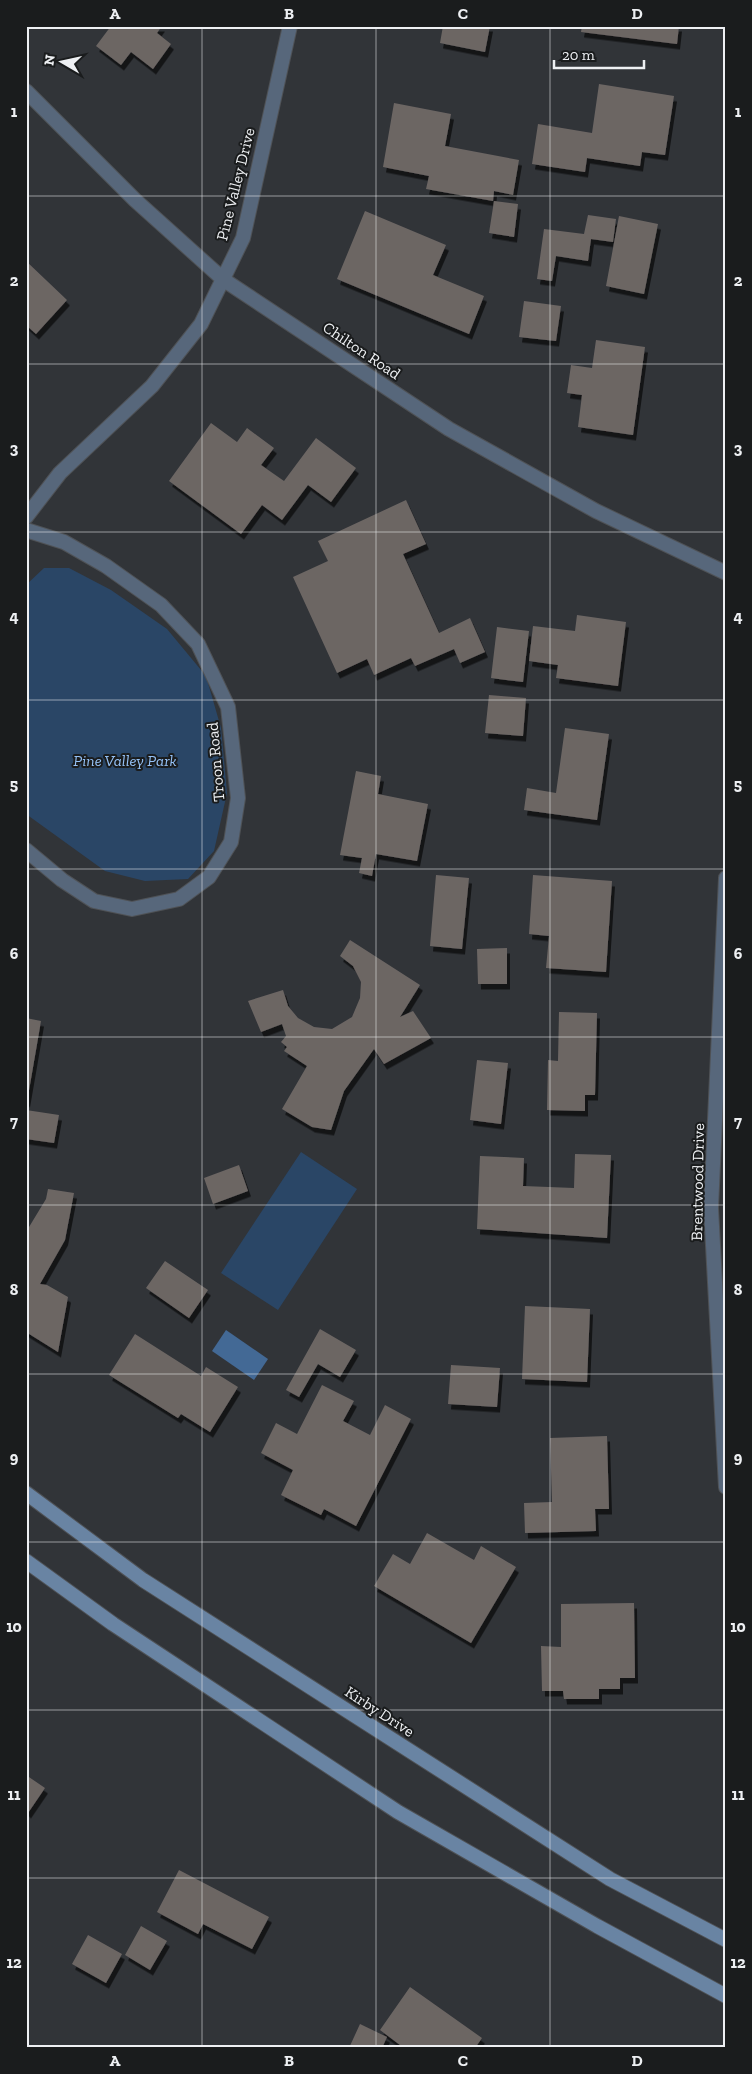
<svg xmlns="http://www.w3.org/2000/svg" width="752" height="2074" font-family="'Zilla Slab',serif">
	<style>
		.green { fill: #2a4666 }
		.water { fill: #436995 }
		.building { fill: #6c6664; filter: url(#shadow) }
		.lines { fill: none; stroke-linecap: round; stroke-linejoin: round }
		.minor-casing { stroke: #4f5256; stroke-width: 16 }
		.secondary-casing { stroke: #4f5256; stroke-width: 16 }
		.minor { stroke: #57677b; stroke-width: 14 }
		.secondary { stroke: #6984a3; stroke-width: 14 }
		.grid { fill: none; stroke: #eef0f3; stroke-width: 1; stroke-opacity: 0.55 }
		.labels { text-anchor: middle; stroke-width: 4; stroke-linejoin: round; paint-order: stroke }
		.street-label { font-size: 16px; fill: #eef0f3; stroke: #1a1c1d }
		.park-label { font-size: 16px; font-style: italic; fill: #95c2f7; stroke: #1a1c1d }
		.neatline { fill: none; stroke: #eef0f3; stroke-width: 2 }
		.grid-label { font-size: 16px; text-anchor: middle; font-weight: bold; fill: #eef0f3 }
	</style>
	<defs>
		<filter id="shadow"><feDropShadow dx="3" dy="5.5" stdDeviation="0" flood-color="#0009"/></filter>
	</defs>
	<rect width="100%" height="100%" fill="#313438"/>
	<path class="green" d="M 44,568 L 69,568 L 111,590 L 167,629 L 206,676 L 221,728 L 227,793 L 214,851 L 188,879 L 145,881 L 105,871 L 26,814 L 26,585 Z
		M 301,1152 L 357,1189 L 278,1310 L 221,1273 Z"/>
	<path class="water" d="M 226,1330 L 268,1359 L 254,1380 L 212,1351 Z"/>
	<path class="building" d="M 111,26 L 162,26 L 157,33 L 171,44 L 153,69 L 131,52 L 121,65 L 96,46 Z
		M 443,26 L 490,26 L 485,52 L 440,43 Z
		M 582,26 L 679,26 L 677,44 L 581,32 Z
		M 599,84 L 674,96 L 665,155 L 642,152 L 640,166 L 587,158 L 585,172 L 532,164 L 538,124 L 592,133 Z
		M 394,103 L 451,114 L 445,146 L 519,160 L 513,195 L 494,191 L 493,201 L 426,189 L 429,176 L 383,167 Z
		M 494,201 L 518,204 L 514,237 L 489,233 Z
		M 365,211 L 446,245 L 433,275 L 484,296 L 469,334 L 337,279 Z
		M 588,215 L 616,219 L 613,242 L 591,239 L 588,261 L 556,256 L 552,281 L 537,279 L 544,229 L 584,234 Z
		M 619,216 L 658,224 L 644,294 L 606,286 Z
		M 26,261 L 67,300 L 36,334 L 26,325 Z
		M 524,301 L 561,306 L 556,341 L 519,337 Z
		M 596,340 L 645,347 L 633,435 L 578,427 L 582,395 L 567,393 L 571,365 L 592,368 Z
		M 211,423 L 237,442 L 247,428 L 274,448 L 261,465 L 284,481 L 316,438 L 356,468 L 331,502 L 308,485 L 282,520 L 262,505 L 241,534 L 169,481 Z
		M 406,500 L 426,544 L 403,554 L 439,633 L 470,618 L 485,652 L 460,663 L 454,649 L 415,666 L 411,658 L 374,675 L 367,659 L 337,673 L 293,577 L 328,561 L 318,541 Z
		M 577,615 L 626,622 L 618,686 L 556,678 L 558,665 L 529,661 L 533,626 L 575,631 Z
		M 497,627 L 529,631 L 523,682 L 491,678 Z
		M 489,695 L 526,698 L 523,736 L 485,733 Z
		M 565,728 L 609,734 L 597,820 L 524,810 L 527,788 L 556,793 Z
		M 356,771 L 381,776 L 378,794 L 428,804 L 417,861 L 376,854 L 372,876 L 359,873 L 362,858 L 340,855 Z
		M 436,875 L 469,878 L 462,949 L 430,946 Z
		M 533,875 L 612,881 L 606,972 L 546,968 L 549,936 L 529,934 Z
		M 350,940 L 420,985 L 400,1017 L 413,1011 L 431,1038 L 384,1064 L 374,1049 L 344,1091 L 331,1130 L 312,1127 L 282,1109 L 307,1066 L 284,1051 L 287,1047 L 281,1042 L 286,1036 L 282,1024 L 261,1032 L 248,1001 L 283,990 L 288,1006 L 298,1018 L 314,1027 L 332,1029 L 352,1017 L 360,998 L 361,982 L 353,966 L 340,956 Z
		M 507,948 L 507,984 L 478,984 L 477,949 Z
		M 559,1012 L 597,1013 L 595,1095 L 585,1095 L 585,1111 L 547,1110 L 548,1060 L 558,1061 Z
		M 26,1018 L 41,1021 L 27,1102 L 26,1101 Z
		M 477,1060 L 508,1063 L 501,1124 L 470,1120 Z
		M 26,1110 L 59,1115 L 54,1143 L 26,1139 Z
		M 575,1154 L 611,1155 L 607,1238 L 477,1229 L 480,1156 L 524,1158 L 523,1186 L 574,1188 Z
		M 239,1165 L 248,1191 L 213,1204 L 204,1178 Z
		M 48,1189 L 74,1193 L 65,1240 L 40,1284 L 47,1285 L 68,1297 L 58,1352 L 26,1332 L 26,1232 L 46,1199 Z
		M 165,1261 L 208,1290 L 189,1318 L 146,1288 Z
		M 525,1306 L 590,1309 L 587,1382 L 522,1379 Z
		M 320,1329 L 356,1350 L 340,1377 L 318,1364 L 299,1397 L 286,1390 Z
		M 135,1334 L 201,1376 L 206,1367 L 238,1387 L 210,1432 L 181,1414 L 178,1418 L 109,1375 Z
		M 451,1365 L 500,1368 L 497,1407 L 448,1404 Z
		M 322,1385 L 354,1401 L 343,1421 L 370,1435 L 385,1405 L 411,1419 L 356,1526 L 324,1509 L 321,1515 L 281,1495 L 293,1470 L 261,1453 L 276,1423 L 297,1434 Z
		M 607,1436 L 609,1509 L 595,1509 L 596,1531 L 525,1533 L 524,1503 L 552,1502 L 550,1438 Z
		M 427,1533 L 474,1560 L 481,1546 L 516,1567 L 471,1643 L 374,1586 L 393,1554 L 410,1564 Z
		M 634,1603 L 635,1678 L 620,1678 L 620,1689 L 599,1689 L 599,1699 L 564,1699 L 563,1691 L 542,1691 L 541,1646 L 561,1647 L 561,1604 Z
		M 26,1775 L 45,1788 L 28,1813 L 26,1811 Z
		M 179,1870 L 269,1917 L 252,1949 L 203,1924 L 198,1934 L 157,1912 Z
		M 141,1926 L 167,1941 L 150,1970 L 125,1955 Z
		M 88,1935 L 122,1954 L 106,1983 L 72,1964 Z
		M 410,1987 L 482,2038 L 475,2048 L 404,2048 L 380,2030 Z
		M 360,2024 L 387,2037 L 382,2048 L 349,2048 Z"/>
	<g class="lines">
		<g class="minor-casing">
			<path id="minor" d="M 26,91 L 135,200 L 224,280 L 449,429 L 596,511 L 726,573
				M 26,517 L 60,473 L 152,386 L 201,324 L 243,238 L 290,26
				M 26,530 L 64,542 L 106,566 L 161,605 L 198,644 L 228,707 L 238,798 L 231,842 L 209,877 L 179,899 L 132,909 L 94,901 L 62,880 L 26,850
				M 726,878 L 711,1208 L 726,1487"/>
		</g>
		<g class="secondary-casing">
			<path id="secondary" d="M 26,1493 L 143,1580 L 610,1879 L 726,1940
				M 26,1561 L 113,1624 L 398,1812 L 597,1926 L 726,1996"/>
		</g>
		<use href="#minor" class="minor"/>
		<use href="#secondary" class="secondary"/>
	</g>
	<path class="grid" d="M 202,26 L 202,2048M 376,26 L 376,2048M 550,26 L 550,2048M 26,196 L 726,196M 26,364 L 726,364M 26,532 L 726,532M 26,700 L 726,700M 26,869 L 726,869M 26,1037 L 726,1037M 26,1205 L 726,1205M 26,1374 L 726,1374M 26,1542 L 726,1542M 26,1710 L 726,1710M 26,1878 L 726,1878"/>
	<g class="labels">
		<g class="street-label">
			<text transform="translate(235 184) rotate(-76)" y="6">Pine Valley Drive</text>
			<text transform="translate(362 350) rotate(34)" y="6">Chilton Road</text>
			<text transform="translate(215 762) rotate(-95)" y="6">Troon Road</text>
			<text transform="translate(697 1182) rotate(-89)" y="6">Brentwood Drive</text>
			<text transform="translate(380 1711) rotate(33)" y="6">Kirby Drive</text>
		</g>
		<g class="park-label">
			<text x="125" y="766">Pine Valley Park</text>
		</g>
	</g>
	<rect width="752" height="2074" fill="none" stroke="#1a1c1d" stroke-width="55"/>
	<g transform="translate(62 62) rotate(279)" stroke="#1a1c1d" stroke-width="4" paint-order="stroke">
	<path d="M0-4L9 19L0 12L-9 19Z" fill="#eef0f3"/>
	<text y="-8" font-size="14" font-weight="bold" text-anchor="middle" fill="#eef0f3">N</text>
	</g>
	<path d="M554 60v8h90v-8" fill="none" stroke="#eef0f3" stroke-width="2.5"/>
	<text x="562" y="60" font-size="15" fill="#eef0f3" stroke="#1a1c1d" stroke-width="4" paint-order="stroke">20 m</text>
	<rect x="28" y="28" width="696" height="2018" class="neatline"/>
	<g class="grid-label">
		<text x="115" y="19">A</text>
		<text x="289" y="19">B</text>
		<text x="463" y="19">C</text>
		<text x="637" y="19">D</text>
		<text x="14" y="117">1</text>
		<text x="738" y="117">1</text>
		<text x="14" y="286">2</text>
		<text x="738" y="286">2</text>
		<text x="14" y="454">3</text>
		<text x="738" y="454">3</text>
		<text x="14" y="622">4</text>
		<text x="738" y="622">4</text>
		<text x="14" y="790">5</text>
		<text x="738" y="790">5</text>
		<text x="14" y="959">6</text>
		<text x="738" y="959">6</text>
		<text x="14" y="1127">7</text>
		<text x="738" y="1127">7</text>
		<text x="14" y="1295">8</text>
		<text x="738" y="1295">8</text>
		<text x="14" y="1463">9</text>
		<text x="738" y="1463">9</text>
		<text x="14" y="1632">10</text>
		<text x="738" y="1632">10</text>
		<text x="14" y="1800">11</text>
		<text x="738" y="1800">11</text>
		<text x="14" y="1968">12</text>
		<text x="738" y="1968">12</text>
		<text x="115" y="2066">A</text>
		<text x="289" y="2066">B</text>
		<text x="463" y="2066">C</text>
		<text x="637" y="2066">D</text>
	</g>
</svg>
